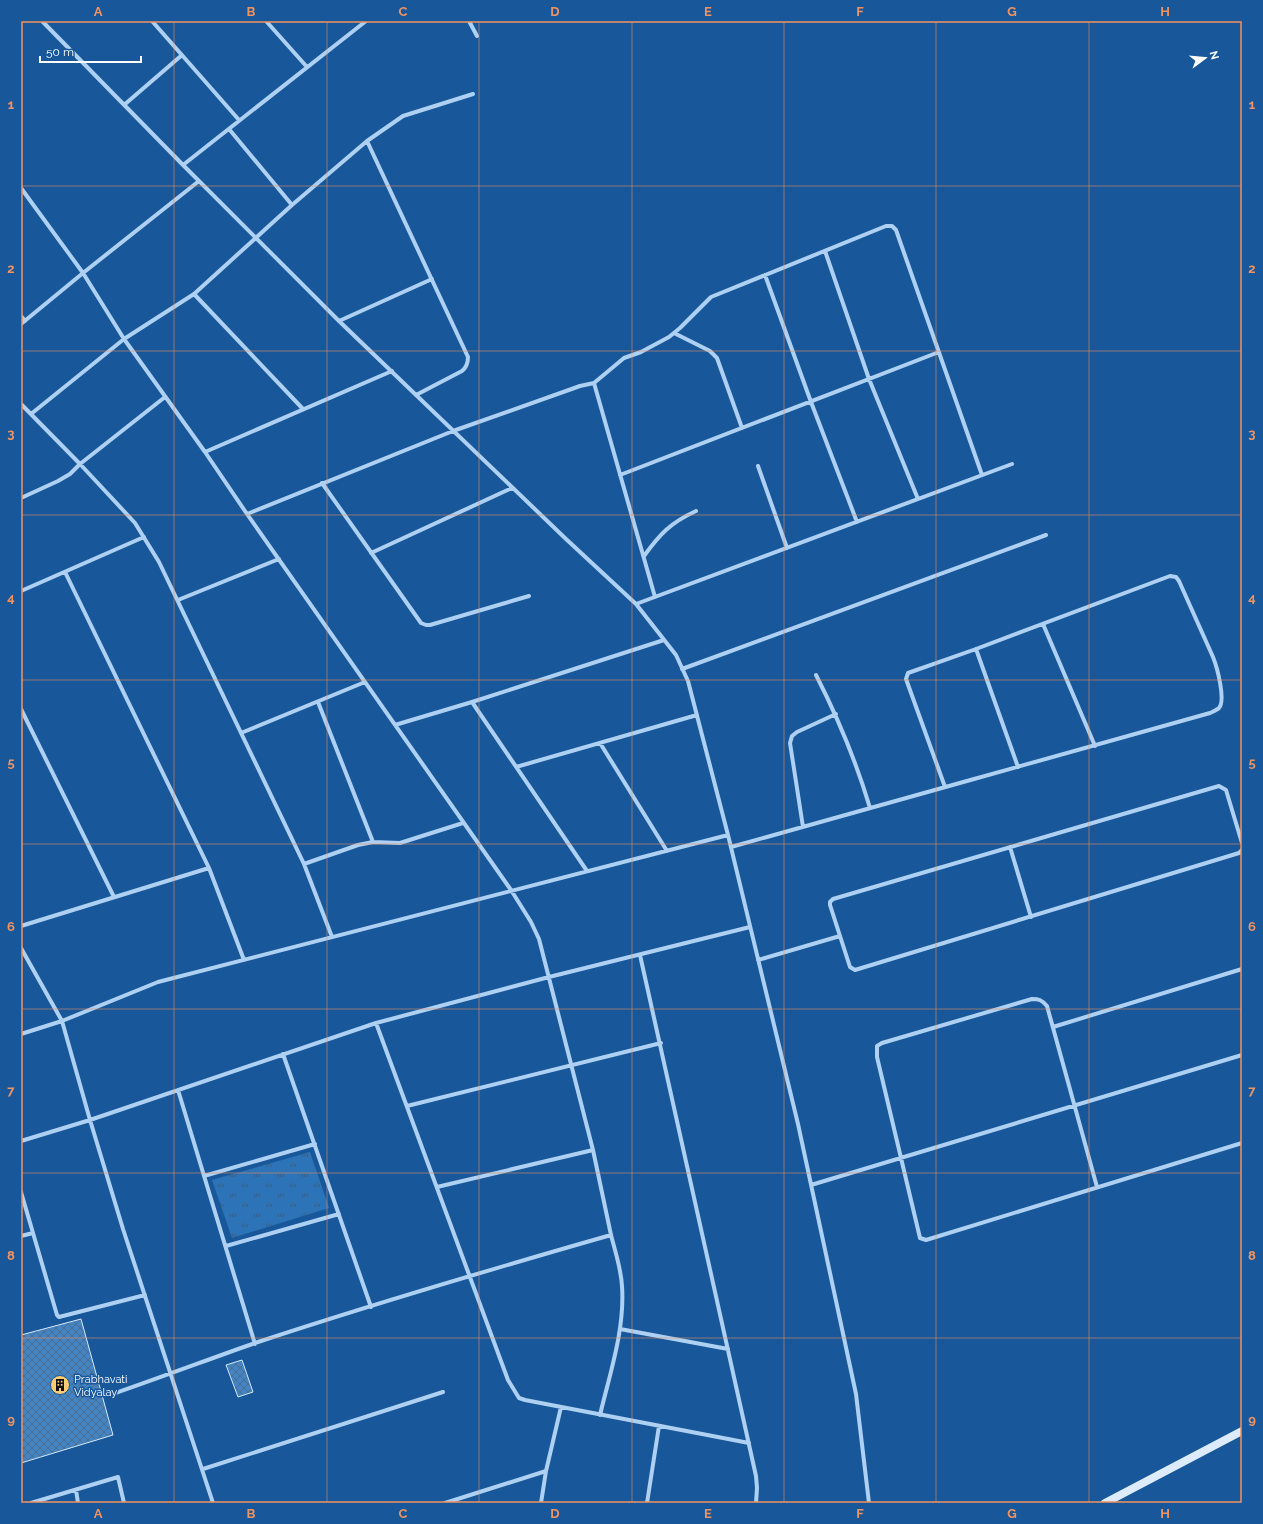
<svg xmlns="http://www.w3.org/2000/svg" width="1263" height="1524" font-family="Raleway,sans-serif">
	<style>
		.park { fill: url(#park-tufts) }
		.building { fill: url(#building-cross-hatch); stroke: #d6e9fc }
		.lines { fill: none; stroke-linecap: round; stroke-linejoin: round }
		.street { stroke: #aed0f2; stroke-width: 4 }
		.secondary { stroke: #ddecfc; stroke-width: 8 }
		.grid { fill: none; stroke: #f09361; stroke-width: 1; stroke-opacity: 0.55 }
		.labels { text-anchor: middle; stroke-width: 3; stroke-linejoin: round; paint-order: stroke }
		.poi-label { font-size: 11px; fill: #fff; stroke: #18589a; text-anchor: start }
		.neatline { fill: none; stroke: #f09361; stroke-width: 1.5 }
		.grid-label { font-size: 13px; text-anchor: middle; font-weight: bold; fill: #f09361 }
	</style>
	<defs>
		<pattern id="park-tufts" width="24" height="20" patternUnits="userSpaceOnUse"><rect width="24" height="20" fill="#2c73b8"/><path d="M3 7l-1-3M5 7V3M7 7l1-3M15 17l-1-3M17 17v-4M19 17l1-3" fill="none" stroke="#3e5e7d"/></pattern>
		<pattern id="building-cross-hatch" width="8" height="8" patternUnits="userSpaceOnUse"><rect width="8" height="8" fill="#4584c2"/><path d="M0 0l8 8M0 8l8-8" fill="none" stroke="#486e93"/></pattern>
	</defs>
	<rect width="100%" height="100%" fill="#18589a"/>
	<path class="park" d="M 310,1152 L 329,1208 L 232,1238 L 212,1180 Z"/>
	<path class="building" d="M 81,1319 L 113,1435 L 21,1463 L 21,1335 Z
		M 242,1360 L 253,1392 L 238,1397 L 226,1365 Z"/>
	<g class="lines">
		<path class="street" d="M 42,21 L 183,165 L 339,321 L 566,539 L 636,604 L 676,655 L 688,681 L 728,835 L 798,1124 L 856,1394 L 869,1503
			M 152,21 L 239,120
			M 266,21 L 307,67
			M 469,21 L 477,36
			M 124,105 L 182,55
			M 229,129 L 292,205
			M 367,141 L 468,357 C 468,363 467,367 462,371 L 416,395
			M 183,165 L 366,21
			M 21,188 L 83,273 L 124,339 L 205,452 L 247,514 L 511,890 L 531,922 L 539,939 L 593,1150 L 611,1235 C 492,1269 373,1304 255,1343 C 207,1360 159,1378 110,1395
			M 825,251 L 869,379 L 918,499
			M 765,275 L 811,402 L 857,522
			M 194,294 L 303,409
			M 21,316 L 25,321
			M 339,321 L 432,279
			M 21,324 L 83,273 L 199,181
			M 674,333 L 710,351 L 717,358 L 742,428
			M 21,404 L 80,464 L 135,523 L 159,562 L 304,864 L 332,937
			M 31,414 L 124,339 L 194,294 L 292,205 L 367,141 L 403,116 L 473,94
			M 205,452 L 392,371
			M 758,466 L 787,548
			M 620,475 L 939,352
			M 322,483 L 421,623 L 426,625 L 430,625 L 529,596
			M 21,498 L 58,481 L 70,474 L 80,464 L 165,397
			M 247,514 L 453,431 L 580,386 L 594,383
			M 371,553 L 512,488
			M 644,556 C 660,534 670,523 696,511
			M 65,572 L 209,868 L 244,960
			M 21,591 L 144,537
			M 655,597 L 594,383 L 624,358 L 641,352 L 669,337 L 680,328 L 711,297 L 886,226 L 892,226 L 896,230 L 982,475
			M 178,600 L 279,559
			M 636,604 L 1012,464
			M 1043,624 L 1095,746
			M 976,649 L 1018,767
			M 682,669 L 1046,535
			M 816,675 C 838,718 856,761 870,808
			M 318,702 L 373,842
			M 472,702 L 587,871
			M 21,709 L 114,897
			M 395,725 L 472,702 L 664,640
			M 241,733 L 365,682
			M 600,743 L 667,851
			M 516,767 L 697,715
			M 803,827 L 790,743 L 792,736 L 797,732 L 836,714
			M 731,847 C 891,802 1050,758 1210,713 C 1212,712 1217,710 1219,708 C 1226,700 1217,667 1213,657 L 1179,581 L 1176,577 L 1170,576 L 976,649 L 908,673 L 906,679 L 945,787
			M 1010,847 L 1031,917
			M 304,864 L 358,845 L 373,842 L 400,843 L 463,823
			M 21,926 L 209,868
			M 840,936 L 850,967 L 855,970 L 1239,853 L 1242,850
			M 21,948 L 62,1021 L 21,1034
			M 640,955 L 756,1476 L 757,1488 L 756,1503
			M 758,960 L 840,936 L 830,905 L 830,902 L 833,899 L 1219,786 L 1226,790 L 1242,843
			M 376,1023 L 508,1380 L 519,1398 L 525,1400 L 749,1443
			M 1053,1027 L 1242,969
			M 283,1054 L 371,1307
			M 178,1090 L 255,1344
			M 407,1106 L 661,1043
			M 21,1141 L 90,1120 L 376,1023 L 549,977 L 750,927
			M 204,1176 L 315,1144
			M 811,1185 L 1242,1055
			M 437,1187 L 593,1150
			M 1097,1187 L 1047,1006 C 1042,1000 1039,999 1032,999 L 882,1043 L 877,1046 L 877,1057 L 920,1238 L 926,1240 L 1242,1143
			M 21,1192 L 33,1233 L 21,1236
			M 33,1233 L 57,1315 L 59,1317 L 145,1295
			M 226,1246 L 339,1214
			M 620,1329 L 728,1349
			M 600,1415 C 610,1373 625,1329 622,1286 C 621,1268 615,1251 611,1235
			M 203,1469 L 443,1392
			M 546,1471 L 561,1407
			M 76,1490 L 78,1503
			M 31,1503 L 118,1477 L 124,1503
			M 213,1503 L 123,1229 L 90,1120 L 62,1021 L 158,982 L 728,835
			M 445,1503 L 546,1471 L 541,1503
			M 647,1503 L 659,1426"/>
		<path class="secondary" d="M 1105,1503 L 1242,1431"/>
	</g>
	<path class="grid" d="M 174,21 L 174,1503M 327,21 L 327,1503M 479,21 L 479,1503M 632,21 L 632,1503M 784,21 L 784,1503M 936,21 L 936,1503M 1089,21 L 1089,1503M 21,186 L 1242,186M 21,351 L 1242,351M 21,515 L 1242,515M 21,680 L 1242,680M 21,844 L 1242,844M 21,1009 L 1242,1009M 21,1173 L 1242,1173M 21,1338 L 1242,1338"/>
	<defs>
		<g id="building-disc" transform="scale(1)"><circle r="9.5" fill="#ffcd6f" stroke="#18589a"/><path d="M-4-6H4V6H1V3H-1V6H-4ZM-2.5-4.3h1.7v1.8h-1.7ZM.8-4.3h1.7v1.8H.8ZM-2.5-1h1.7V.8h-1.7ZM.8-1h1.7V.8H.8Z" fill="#111"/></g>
	</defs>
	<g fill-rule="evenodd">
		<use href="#building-disc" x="60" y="1385"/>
	</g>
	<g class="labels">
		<g class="poi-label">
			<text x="74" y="1383">Prabhavati<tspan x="74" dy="13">Vidyalay</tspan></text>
		</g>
	</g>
	<rect width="1263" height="1524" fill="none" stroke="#18589a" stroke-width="44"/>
	<g transform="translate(1205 58) rotate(74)" stroke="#18589a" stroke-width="3" paint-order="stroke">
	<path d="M0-3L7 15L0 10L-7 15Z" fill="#ffffff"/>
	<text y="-6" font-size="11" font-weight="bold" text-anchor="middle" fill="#ffffff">N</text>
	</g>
	<path d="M40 56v6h101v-6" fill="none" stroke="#ffffff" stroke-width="2"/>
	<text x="46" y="56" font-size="12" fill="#ffffff" stroke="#18589a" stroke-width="3" paint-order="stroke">50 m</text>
	<rect x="22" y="22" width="1219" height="1480" class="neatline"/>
	<g class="grid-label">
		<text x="98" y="16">A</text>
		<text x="251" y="16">B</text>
		<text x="403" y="16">C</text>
		<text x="555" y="16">D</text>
		<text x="708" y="16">E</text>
		<text x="860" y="16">F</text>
		<text x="1012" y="16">G</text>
		<text x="1165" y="16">H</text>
		<text x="11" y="109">1</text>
		<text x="1252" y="109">1</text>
		<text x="11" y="273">2</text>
		<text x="1252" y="273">2</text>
		<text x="11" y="438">3</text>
		<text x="1252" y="438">3</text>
		<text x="11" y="602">4</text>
		<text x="1252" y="602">4</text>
		<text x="11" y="767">5</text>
		<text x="1252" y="767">5</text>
		<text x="11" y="931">6</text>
		<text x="1252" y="931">6</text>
		<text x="11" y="1095">7</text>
		<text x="1252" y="1095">7</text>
		<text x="11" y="1260">8</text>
		<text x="1252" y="1260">8</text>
		<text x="11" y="1424">9</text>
		<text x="1252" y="1424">9</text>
		<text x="98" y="1518">A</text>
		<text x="251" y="1518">B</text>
		<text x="403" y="1518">C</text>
		<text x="555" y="1518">D</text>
		<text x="708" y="1518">E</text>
		<text x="860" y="1518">F</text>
		<text x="1012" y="1518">G</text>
		<text x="1165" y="1518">H</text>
	</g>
</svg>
